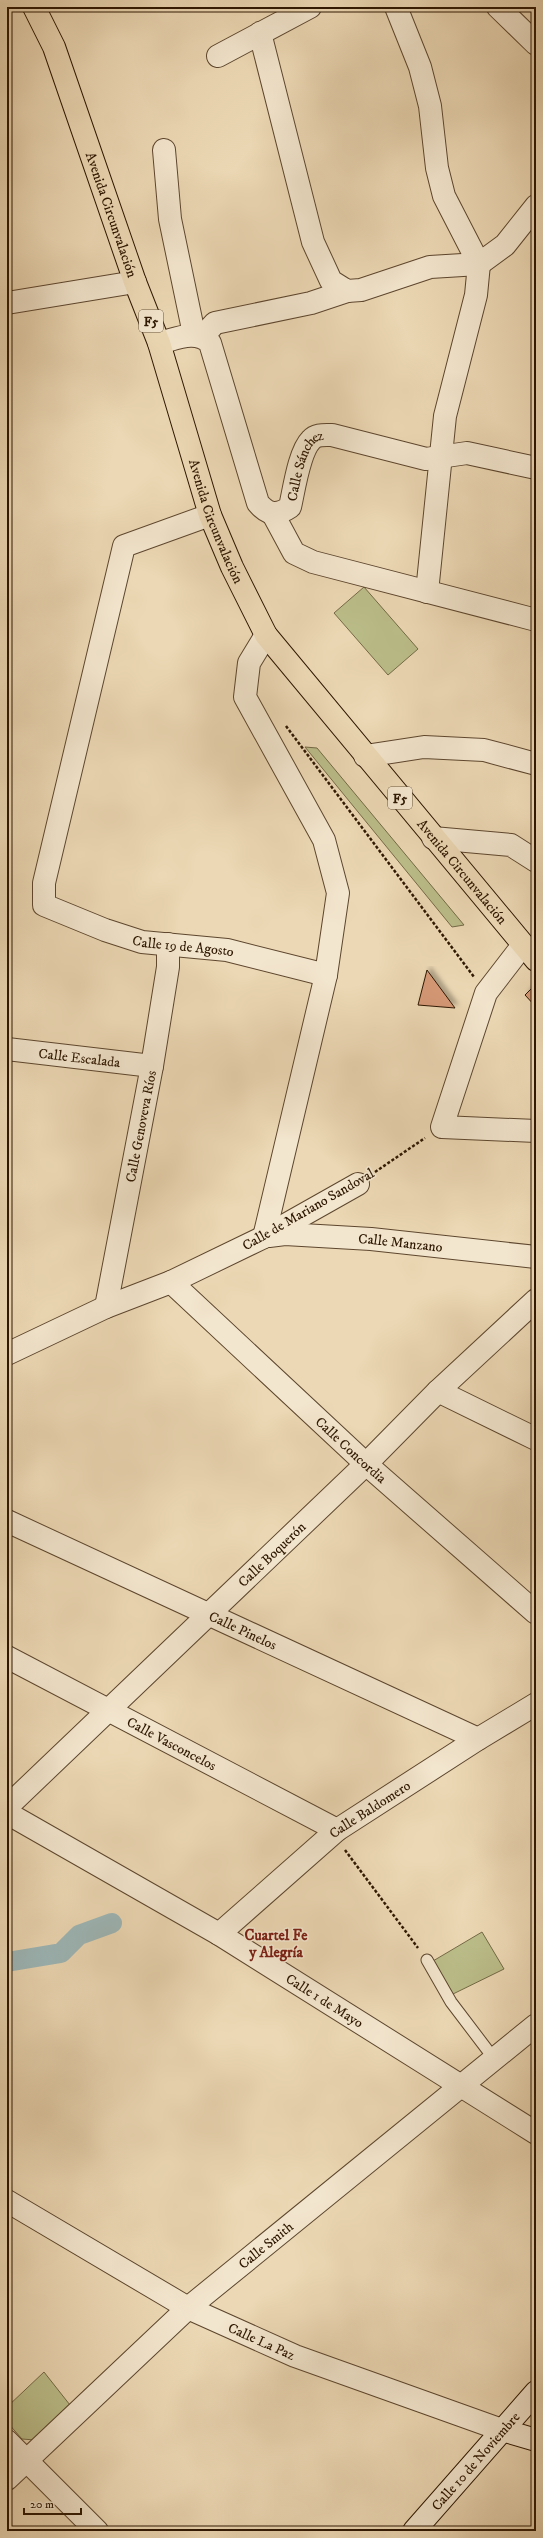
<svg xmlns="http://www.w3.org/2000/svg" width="543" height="2538" font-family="'IM FELL DW Pica',serif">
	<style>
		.green { fill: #bbbe8a; stroke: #746a46 }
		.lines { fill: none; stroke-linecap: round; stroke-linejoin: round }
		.canal { stroke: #9db7b8; stroke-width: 20 }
		.building { fill: #d69977; stroke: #2d1601; filter: url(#shadow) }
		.lane-casing { stroke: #5d462e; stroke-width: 13 }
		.street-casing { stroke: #5d462e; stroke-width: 24 }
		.secondary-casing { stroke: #2d1601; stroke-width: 24 }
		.highway-casing { stroke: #2d1601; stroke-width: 24 }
		.path { stroke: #2d1601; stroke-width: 2.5; stroke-dasharray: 3 2; stroke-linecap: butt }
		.lane { stroke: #f3e6ce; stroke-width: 11 }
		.street { stroke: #f3e6ce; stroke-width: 22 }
		.secondary { stroke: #f3e6ce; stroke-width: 22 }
		.highway { stroke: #ecd8b4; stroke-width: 22 }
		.labels { text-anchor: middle; stroke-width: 3; stroke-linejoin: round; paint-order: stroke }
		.shield { fill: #f3e6ce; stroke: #68543e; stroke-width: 1 }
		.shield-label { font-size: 13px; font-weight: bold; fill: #2d1601 }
		.street-label { font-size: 14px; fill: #2d1601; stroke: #f3e6ce }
		.neighbourhood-label { font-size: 15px; font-weight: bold; fill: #7a1f14; stroke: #f3e6ce }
	</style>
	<defs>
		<filter id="shadow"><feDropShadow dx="3.5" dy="-3.5" stdDeviation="2" flood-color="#0004"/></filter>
	</defs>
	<rect width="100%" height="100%" fill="#ecd8b4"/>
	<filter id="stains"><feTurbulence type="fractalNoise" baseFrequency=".005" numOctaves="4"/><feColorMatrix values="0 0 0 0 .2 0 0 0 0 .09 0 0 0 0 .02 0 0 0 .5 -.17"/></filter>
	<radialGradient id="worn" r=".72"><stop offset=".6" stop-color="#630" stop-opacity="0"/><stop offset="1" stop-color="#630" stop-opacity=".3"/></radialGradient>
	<path class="green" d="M 364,587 L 418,649 L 388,675 L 334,613 Z
		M 305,747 L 317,748 L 464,925 L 452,927 Z
		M 482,1932 L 504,1969 L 453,1994 L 433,1961 Z
		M 44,2372 L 70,2405 L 35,2440 L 22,2439 L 7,2422 L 7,2407 Z"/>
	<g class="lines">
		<path class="canal" d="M 7,1962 L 61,1953 L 79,1935 L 112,1923"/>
	</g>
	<path class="building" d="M 427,970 L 455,1008 L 418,1005 Z
		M 536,984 L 536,1007 L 525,995 Z"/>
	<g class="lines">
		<g class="lane-casing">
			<path id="lane" d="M 427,1960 L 451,2002 L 495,2060"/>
		</g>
		<g class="street-casing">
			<g id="street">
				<path d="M 396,7 L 420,67 L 430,106 L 437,168 L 444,196 L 479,264 L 476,295 L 445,416 L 427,592"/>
				<path d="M 498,7 L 536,44"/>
				<path d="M 260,33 L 313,242 L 331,281 L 347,291 L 361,290 L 430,267 L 479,264 L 505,245 L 536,206"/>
				<path d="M 218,56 L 310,7"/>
				<path d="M 164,150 L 170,219 L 194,334"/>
				<path d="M 7,303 L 135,282"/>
				<path d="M 203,336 L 215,323 L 311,303 L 347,291"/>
				<path id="s1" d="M 159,343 C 176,339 196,329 210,343 L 258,503 C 268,515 277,516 290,507 C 294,490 299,452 311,440 C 316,434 324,435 332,435 L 426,459 L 467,453 L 536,468"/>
				<path d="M 273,514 L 294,553 L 313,562 L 536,620"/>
				<path id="s2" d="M 210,515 L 124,546 L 44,883 L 44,905 L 105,930 L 142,942 L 227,950 L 326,975"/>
				<path d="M 365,756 L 424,747 L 484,750 L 536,764"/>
				<path d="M 433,838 L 511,845 L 536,861"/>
				<path d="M 523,945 L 486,993 L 442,1127 L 536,1131"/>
				<path id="s3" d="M 7,1049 L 152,1066"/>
				<path id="s4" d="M 269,1236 L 285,1234 L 371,1239 L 536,1257"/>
				<path d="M 264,1237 L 326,975 L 338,893 L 324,840 L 245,697 L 249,663 L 266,635"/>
				<path id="s5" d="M 171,1282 L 366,1464 L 536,1613"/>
				<path id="s6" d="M 106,1307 L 152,1066 L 168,967 L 168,944"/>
				<path d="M 7,1354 L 106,1307 L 171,1282 L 264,1237 L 358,1184"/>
				<path d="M 438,1391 L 536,1439"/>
				<path id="s7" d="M 7,1521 L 478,1739"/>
				<path id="s8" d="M 7,1657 L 337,1830"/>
				<path id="s9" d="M 7,1807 L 366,1464 L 438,1391 L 536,1300"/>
				<path id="s10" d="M 7,1813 L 219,1934 L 536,2133"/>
				<path id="s11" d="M 219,1934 L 337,1830 L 478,1739 L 536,1704"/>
				<path id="s12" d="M 7,2201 L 188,2308 L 295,2356 L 502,2430"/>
				<path d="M 7,2441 L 97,2531"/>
				<path id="s13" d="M 7,2479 L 188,2308 L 536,2025"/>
			</g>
		</g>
		<g class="secondary-casing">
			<g id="secondary">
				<path d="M 502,2430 L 536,2440"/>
				<path id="s14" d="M 414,2531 L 536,2392"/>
			</g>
		</g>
		<g class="highway-casing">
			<g id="highway">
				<path id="s15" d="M 34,7 L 54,47 L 135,282 L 159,343 L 210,515 L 232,567 L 266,635 L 536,960"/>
			</g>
		</g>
		<path class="path" d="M 286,726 L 474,977
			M 375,1172 L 425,1138
			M 345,1850 L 418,1948"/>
		<use href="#lane" class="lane"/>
		<use href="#street" class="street"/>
		<use href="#secondary" class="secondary"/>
		<use href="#highway" class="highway"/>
	</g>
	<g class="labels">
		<g class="shield">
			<rect x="139" y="310" width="24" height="22" rx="3"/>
			<rect x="388" y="787" width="24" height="22" rx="3"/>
		</g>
		<g class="shield-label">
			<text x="151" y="326">F5</text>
			<text x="400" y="803">F5</text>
		</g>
		<g class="street-label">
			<text dy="5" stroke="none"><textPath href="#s15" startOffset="222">Avenida Circunvalación</textPath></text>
			<text dy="5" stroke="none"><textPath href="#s1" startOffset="303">Calle Sánchez</textPath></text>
			<text dy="5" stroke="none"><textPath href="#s15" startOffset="546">Avenida Circunvalación</textPath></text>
			<text dy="5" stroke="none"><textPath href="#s15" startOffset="978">Avenida Circunvalación</textPath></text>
			<text dy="5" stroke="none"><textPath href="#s2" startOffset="606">Calle 19 de Agosto</textPath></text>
			<text dy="5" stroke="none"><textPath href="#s3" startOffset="73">Calle Escalada</textPath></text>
			<text dy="5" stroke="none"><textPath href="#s6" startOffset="184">Calle Genoveva Ríos</textPath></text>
			<text transform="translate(308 1209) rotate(-30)" y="5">Calle de Mariano Sandoval</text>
			<text dy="5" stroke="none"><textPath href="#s4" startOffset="132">Calle Manzano</textPath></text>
			<text dy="5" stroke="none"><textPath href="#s5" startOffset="246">Calle Concordia</textPath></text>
			<text dy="5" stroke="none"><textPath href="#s9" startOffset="366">Calle Boquerón</textPath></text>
			<text dy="5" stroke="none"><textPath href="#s7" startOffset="260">Calle Pinelos</textPath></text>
			<text dy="5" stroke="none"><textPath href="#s8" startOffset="186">Calle Vasconcelos</textPath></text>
			<text dy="5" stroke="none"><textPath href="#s11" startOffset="196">Calle Baldomero</textPath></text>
			<text dy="5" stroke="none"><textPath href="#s10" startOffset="369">Calle 1 de Mayo</textPath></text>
			<text dy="5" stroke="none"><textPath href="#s13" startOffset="349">Calle Smith</textPath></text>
			<text dy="5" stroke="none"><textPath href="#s12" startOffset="291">Calle La Paz</textPath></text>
			<text dy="5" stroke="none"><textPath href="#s14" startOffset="93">Calle 10 de Noviembre</textPath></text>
		</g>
		<g class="neighbourhood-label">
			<text x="276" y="1940">Cuartel Fe<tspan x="276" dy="17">y Alegría</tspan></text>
		</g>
	</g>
	<rect width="543" height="2538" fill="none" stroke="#ecd8b4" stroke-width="24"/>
	<rect x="8" y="8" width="527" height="2522" fill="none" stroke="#2d1601" stroke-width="2"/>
	<rect x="12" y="12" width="519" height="2514" fill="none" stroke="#2d1601"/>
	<path d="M24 2508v6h57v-6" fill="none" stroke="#2d1601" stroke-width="2"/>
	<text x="30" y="2508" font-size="12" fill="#2d1601" stroke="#f3e6ce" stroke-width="3" paint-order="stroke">20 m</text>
	<rect width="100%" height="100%" filter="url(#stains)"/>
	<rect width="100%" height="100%" fill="url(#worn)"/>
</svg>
